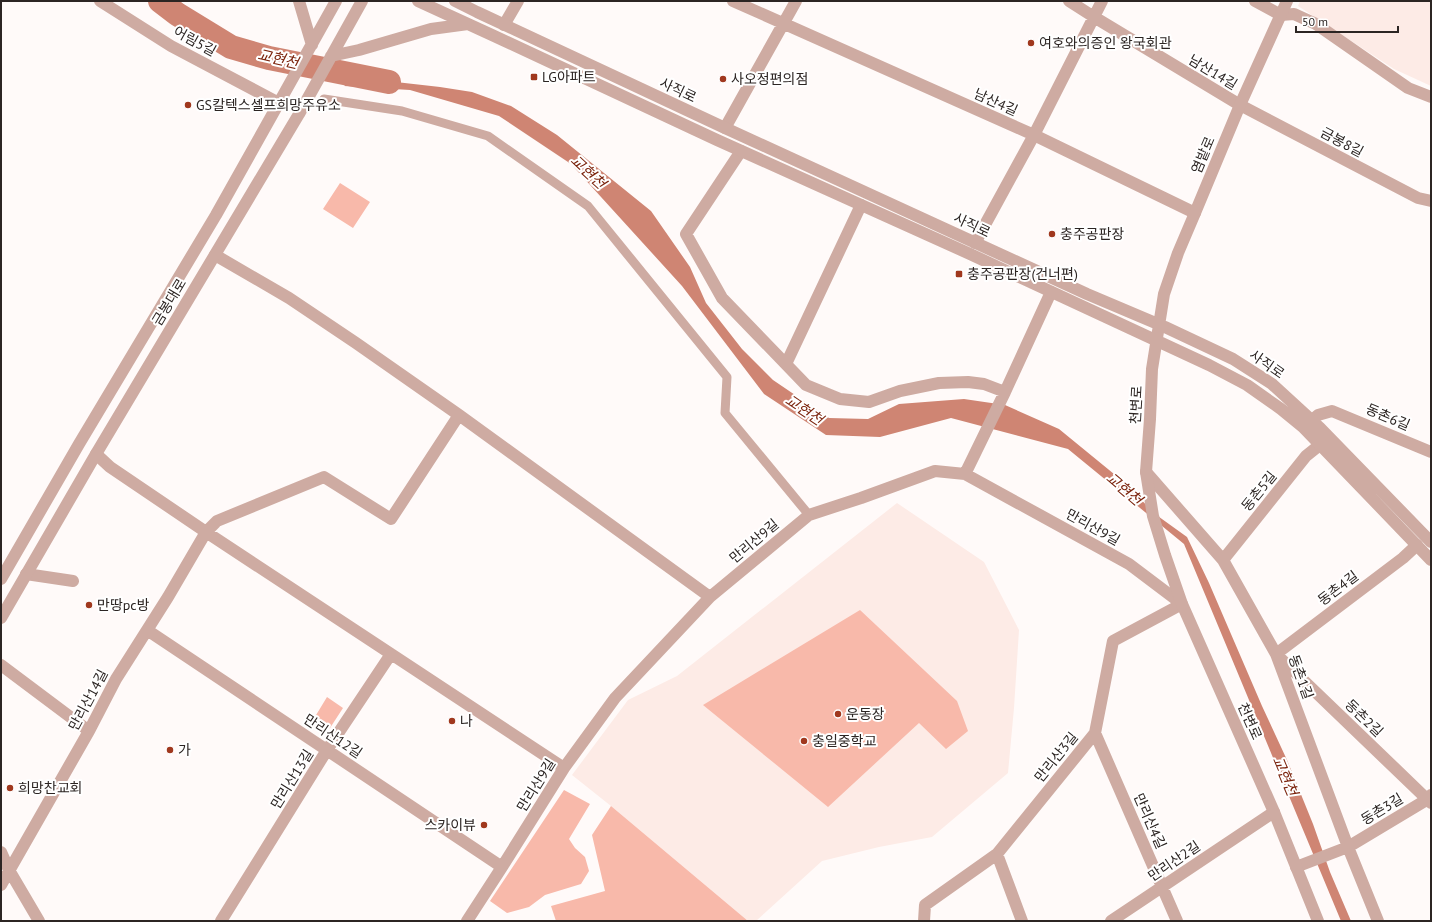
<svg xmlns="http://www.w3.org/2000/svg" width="1432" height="922" font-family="'PT Sans','Noto Sans KR',sans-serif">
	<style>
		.built { fill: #fdebe6 }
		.green { fill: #f8b9aa }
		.water { fill: #cf8573 }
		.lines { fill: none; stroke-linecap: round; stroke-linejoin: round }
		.river { stroke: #cf8573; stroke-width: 24 }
		.pedestrian { stroke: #ceaba2; stroke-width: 9 }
		.minor { stroke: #ceaba2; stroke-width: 12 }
		.tertiary { stroke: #ceaba2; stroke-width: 12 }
		.poi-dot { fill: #a0381e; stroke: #fff; stroke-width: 1.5 }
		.labels { text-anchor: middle; stroke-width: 4; stroke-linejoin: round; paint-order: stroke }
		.street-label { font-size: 14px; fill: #2c2523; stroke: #fff }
		.poi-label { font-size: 14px; fill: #2c2523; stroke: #fff; text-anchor: start }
		.water-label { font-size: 15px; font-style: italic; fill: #7b230c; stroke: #fff }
	</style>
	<rect width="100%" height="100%" fill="#fffaf9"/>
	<path class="built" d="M 1300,1 L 1431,1 L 1431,86 L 1394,69 L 1298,6 Z
		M 897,503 L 984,562 L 1019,630 L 1014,708 L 1008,773 L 932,837 L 879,847 L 822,861 L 756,921 L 748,921 L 611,806 L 572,775 L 628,700 L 677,676 Z"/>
	<path class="green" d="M 340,183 L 370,202 L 353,228 L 323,209 Z
		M 860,610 L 957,701 L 968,731 L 946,749 L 919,723 L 828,807 L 703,705 Z
		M 327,697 L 343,708 L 330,728 L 320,731 L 310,725 Z
		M 564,790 L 590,804 L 569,839 L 575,848 L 585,857 L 589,871 L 581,884 L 545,895 L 529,907 L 507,913 L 490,901 Z
		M 611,806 L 748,921 L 556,921 L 551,906 L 605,891 L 592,835 Z"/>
	<path class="water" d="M 362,73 L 387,81 L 440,87 L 472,92 L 511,106 L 557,135 L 651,211 L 690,267 L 706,303 L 742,349 L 773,380 L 829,418 L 868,419 L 899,404 L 964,399 L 1005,405 L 1059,429 L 1125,483 L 1155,514 L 1187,537 L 1209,583 L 1262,706 L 1287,760 L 1313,824 L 1330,872 L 1351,921 L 1341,921 L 1184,544 L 1068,449 L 951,418 L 880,437 L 826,435 L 764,394 L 682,286 L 571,164 L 499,116 L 410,90 L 344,86 Z"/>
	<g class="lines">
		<path class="river" d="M 160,1 L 177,14 L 231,47 L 269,58 L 389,82"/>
		<path class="pedestrian" d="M 324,99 L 402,111 L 488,136 L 588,206 L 727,377 L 725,413 L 809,515"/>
		<path class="minor" d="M 733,1 L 1034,135 L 1195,213
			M 1069,1 L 1094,17 L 1240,105 L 1418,198 L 1431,201
			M 1255,1 L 1281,15 L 1294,14 L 1316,24 L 1408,88 L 1431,97
			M 504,25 L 518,1
			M 725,128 L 796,1
			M 741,151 L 686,234 L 722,298 L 806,385 L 840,399 L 869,402 L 900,391 L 939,383 L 968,382 L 984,384 L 1005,392
			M 975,243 L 1034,135 L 1102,1
			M 215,255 L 289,298 L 356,343 L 459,415 L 710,597
			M 786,364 L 861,205
			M 1312,420 L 1318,415 L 1332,411 L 1431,452
			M 96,454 L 110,467 L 206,532 L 564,768
			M 1146,472 L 1223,560 L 1276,654 L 1348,847 L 1378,921
			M 965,474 L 1005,392 L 1051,292
			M 1417,545 L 1403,558 L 1276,654 L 1431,803
			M 1223,560 L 1306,456 L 1321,444
			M 26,574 L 73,581
			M 147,630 L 502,867
			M 1,665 L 89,731
			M 1095,733 L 1177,921
			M 1,852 L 9,870 L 39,921
			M 997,854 L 1022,921
			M 1296,867 L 1348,847 L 1428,799 L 1431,795
			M 1,885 L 89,731 L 116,679 L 168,597 L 206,532 L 217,521 L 324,477 L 391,519 L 459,415
			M 221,921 L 327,750 L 391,654
			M 467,921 L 502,867 L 564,768 L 615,698 L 710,597 L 809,515 L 861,498 L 935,471 L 965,474 L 1129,564 L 1182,604 L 1113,641 L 1095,733 L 997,854 L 925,905 L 924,921
			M 1111,921 L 1274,812"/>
		<path class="tertiary" d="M 100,1 L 171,46 L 279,103
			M 299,1 L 312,45
			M 418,1 L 492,35 L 717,140 L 970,254 L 1209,365 L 1247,385 L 1281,409 L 1303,427 L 1431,560
			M 455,1 L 477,12 L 725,128 L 1087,294 L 1165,327 L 1233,359 L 1272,384 L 1320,428 L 1431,542
			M 1287,1 L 1240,105 L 1195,213 L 1178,253 L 1164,294 L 1152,369 L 1150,419 L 1146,472 L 1153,516 L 1165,555 L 1182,604 L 1274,812 L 1318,921
			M 331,56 L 359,50 L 431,29 L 468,24
			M 1,579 L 79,444 L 216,215 L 336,1
			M 1,618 L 96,454 L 299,114 L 362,1"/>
	</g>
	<g class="poi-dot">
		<circle cx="1031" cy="43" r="4"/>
		<rect x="530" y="73" width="8" height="8" rx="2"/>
		<circle cx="723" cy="79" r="4"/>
		<circle cx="188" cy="105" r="4"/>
		<circle cx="1052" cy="234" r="4"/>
		<rect x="955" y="270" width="8" height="8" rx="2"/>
		<circle cx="89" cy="605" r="4"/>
		<circle cx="838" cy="714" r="4"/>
		<circle cx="452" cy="721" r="4"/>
		<circle cx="804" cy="741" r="4"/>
		<circle cx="170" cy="750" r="4"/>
		<circle cx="10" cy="788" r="4"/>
		<circle cx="484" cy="825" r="4"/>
	</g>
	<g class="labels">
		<g class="street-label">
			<text transform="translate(195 41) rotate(29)" y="5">어림5길</text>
			<text transform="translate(1213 72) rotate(31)" y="5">남산14길</text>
			<text transform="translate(678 90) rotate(25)" y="5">사직로</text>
			<text transform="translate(996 102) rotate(24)" y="5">남산4길</text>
			<text transform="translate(1342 142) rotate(28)" y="5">금봉8길</text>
			<text transform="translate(1203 155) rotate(-67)" y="5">염밭로</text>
			<text transform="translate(972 225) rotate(25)" y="5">사직로</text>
			<text transform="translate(169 302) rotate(-59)" y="5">금봉대로</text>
			<text transform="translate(1267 364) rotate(35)" y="5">사직로</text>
			<text transform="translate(1136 405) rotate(-87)" y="5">천변로</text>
			<text transform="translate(1388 417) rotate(23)" y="5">동촌6길</text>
			<text transform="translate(1259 491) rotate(-51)" y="5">동촌5길</text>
			<text transform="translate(1093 527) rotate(29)" y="5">만리산9길</text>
			<text transform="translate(754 541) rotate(-40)" y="5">만리산9길</text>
			<text transform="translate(1338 588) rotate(-37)" y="5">동촌4길</text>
			<text transform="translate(1301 677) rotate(70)" y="5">동촌1길</text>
			<text transform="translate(88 700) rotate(-62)" y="5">만리산14길</text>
			<text transform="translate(1364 718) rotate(44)" y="5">동촌2길</text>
			<text transform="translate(1250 721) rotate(66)" y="5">천변로</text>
			<text transform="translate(333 736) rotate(34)" y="5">만리산12길</text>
			<text transform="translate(1056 757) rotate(-51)" y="5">만리산3길</text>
			<text transform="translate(292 779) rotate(-58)" y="5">만리산13길</text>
			<text transform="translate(536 785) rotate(-58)" y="5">만리산9길</text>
			<text transform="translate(1382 809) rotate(-31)" y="5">동촌3길</text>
			<text transform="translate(1150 821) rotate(66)" y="5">만리산4길</text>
			<text transform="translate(1174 861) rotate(-34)" y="5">만리산2길</text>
		</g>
		<g class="poi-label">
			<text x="1039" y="48">여호와의증인 왕국회관</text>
			<text x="542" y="82">LG아파트</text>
			<text x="731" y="84">사오정편의점</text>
			<text x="196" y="110">GS칼텍스셀프희망주유소</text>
			<text x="1060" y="239">충주공판장</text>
			<text x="967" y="279">충주공판장(건너편)</text>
			<text x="97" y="610">만땅pc방</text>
			<text x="846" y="719">운동장</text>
			<text x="460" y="726">나</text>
			<text x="812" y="746">충일중학교</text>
			<text x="178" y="755">가</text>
			<text x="18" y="793">희망찬교회</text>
			<text x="476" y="830" text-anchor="end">스카이뷰</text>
		</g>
		<g class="water-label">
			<text transform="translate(278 59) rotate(13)" y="5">교현천</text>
			<text transform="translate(588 172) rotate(43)" y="5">교현천</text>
			<text transform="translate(804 410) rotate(34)" y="5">교현천</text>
			<text transform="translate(1124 489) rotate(40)" y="5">교현천</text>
			<text transform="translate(1285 776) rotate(67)" y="5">교현천</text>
		</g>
	</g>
	<rect width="1432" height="922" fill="none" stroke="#2c2523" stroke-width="4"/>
	<path d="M1296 26v6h102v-6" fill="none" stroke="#2c2523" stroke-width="2"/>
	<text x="1302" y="26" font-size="12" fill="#2c2523" stroke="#ffffff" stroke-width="3" paint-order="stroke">50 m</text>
</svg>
